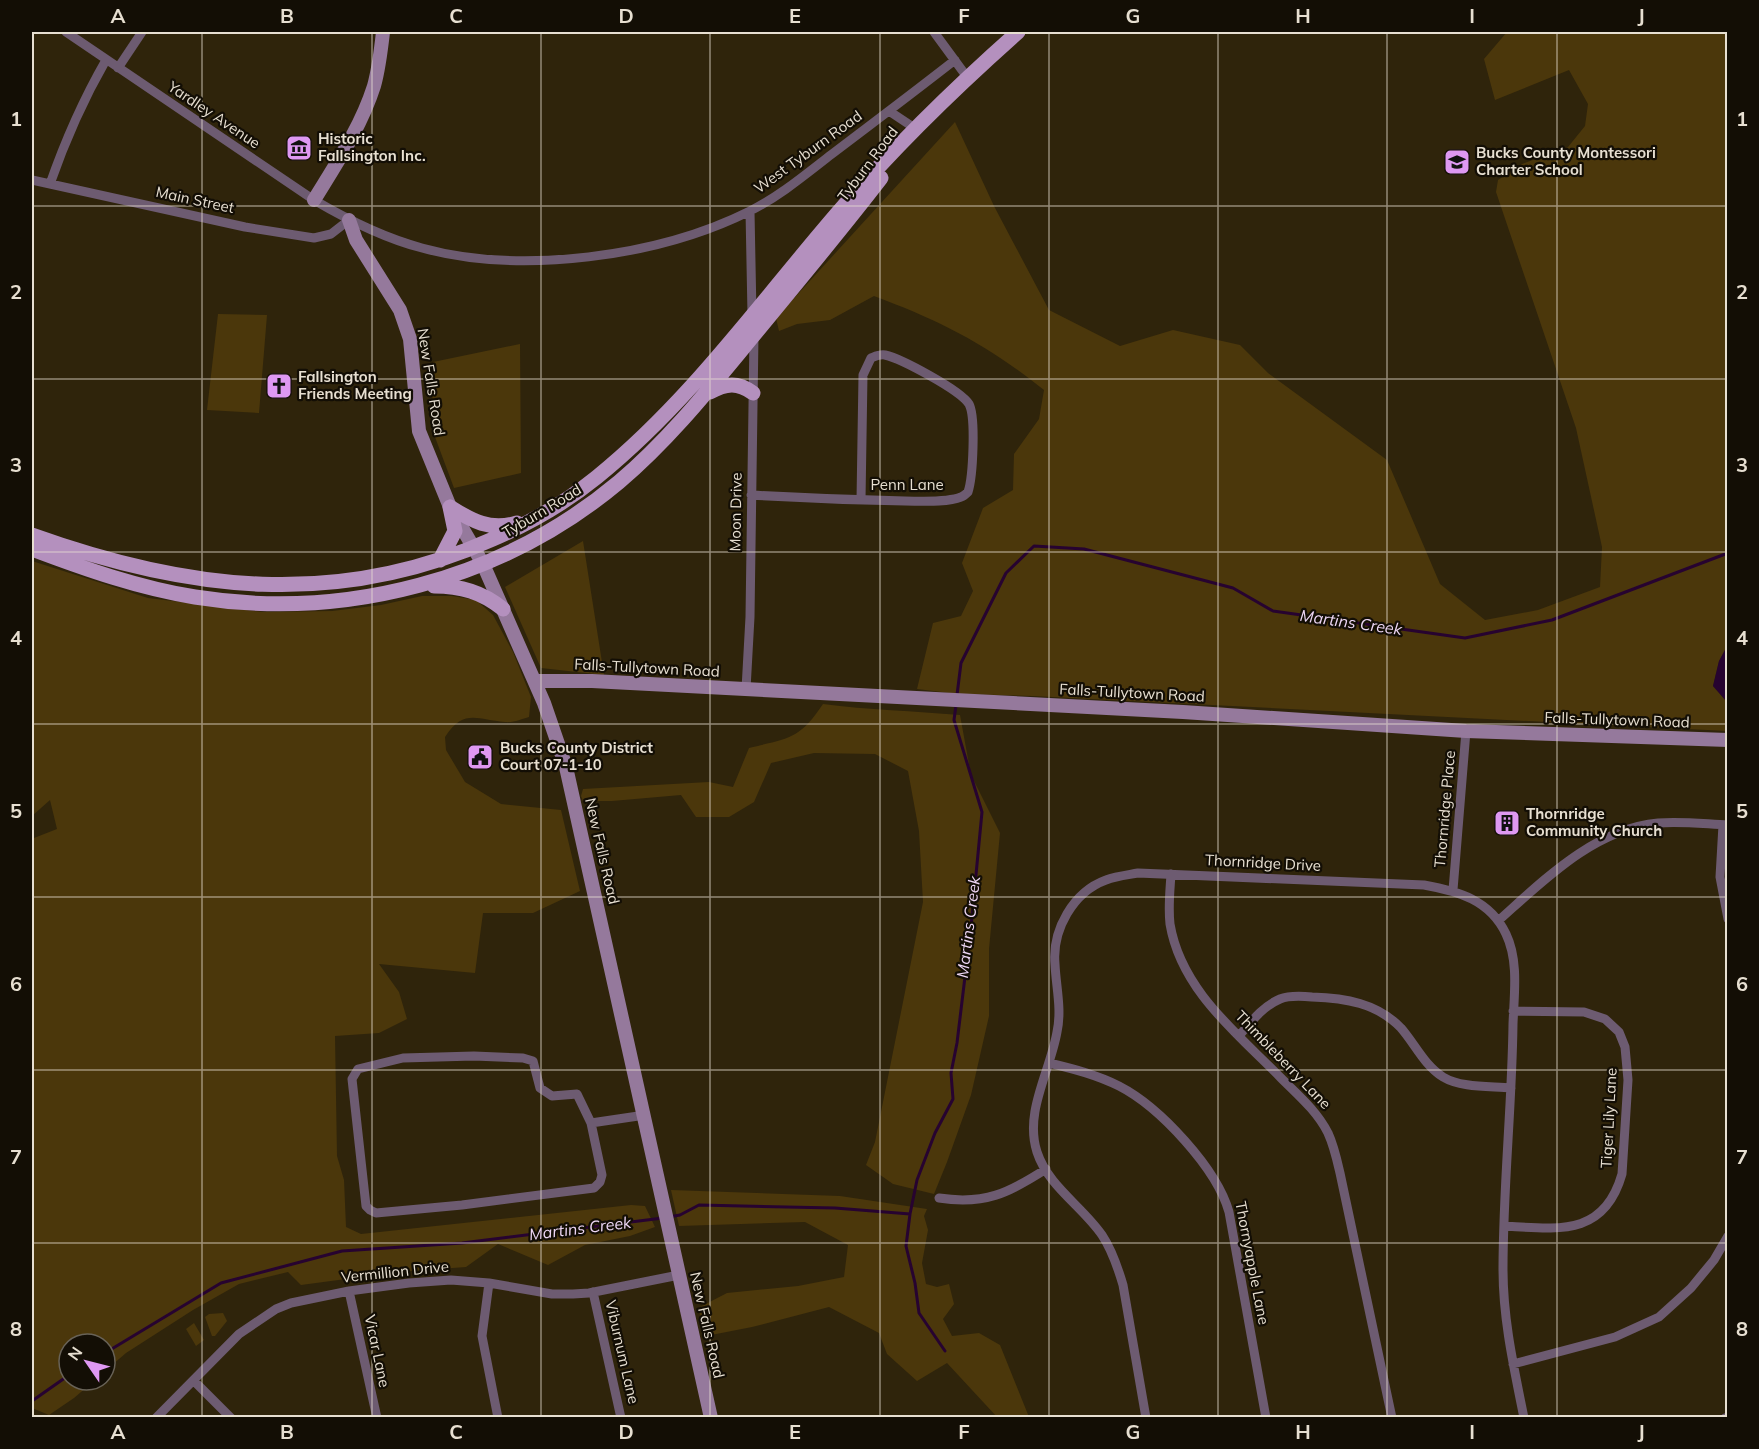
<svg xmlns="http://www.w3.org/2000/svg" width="1759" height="1449" font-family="Mulish,sans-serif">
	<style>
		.green { fill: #4b370b }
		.water { fill: #270330 }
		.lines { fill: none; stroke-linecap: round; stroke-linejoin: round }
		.stream { stroke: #270330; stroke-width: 3 }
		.street { stroke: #6d5b71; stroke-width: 9 }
		.secondary { stroke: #95799c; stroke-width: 14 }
		.primary { stroke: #b490be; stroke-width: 15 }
		.grid { fill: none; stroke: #e7dfd1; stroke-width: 1.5; stroke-opacity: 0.55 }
		.labels { text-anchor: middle; stroke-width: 4.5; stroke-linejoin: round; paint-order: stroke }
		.street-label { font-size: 15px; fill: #e7dfd1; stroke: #130e05 }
		.poi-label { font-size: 15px; font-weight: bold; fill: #e7dfd1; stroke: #130e05; text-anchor: start }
		.water-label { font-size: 16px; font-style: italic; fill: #eed7f5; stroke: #130e05 }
		.neatline { fill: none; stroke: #e7dfd1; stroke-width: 2 }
		.grid-label { font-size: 20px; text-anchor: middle; font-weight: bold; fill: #e7dfd1 }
	</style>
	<rect width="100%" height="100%" fill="#2f240b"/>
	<path class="green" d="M 1507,32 L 1727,32 L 1728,646 L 1719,661 L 1713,686 L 1727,702 L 1727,731 L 1032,696 L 958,694 L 917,689 L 933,623 L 961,616 L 973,591 L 962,563 L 983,508 L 1013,490 L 1014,454 L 1039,419 L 1044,390 C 988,345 941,321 874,296 L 830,320 L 797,324 L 779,331 L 776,318 L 955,122 L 994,206 L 1049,310 L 1120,346 L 1173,330 L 1240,345 L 1268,373 L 1387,460 L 1440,584 L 1485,620 L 1538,610 L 1600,587 L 1602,547 L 1576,428 L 1496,192 L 1498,180 L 1522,164 L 1568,147 L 1585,126 L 1588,104 L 1569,70 L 1495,100 L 1484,59 Z
		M 218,314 L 267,315 L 259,413 L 207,410 Z
		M 520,344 L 521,473 L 454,488 L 432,429 L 433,362 Z
		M 583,541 L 604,675 L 541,668 L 505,587 Z
		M 32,561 L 148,598 L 263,612 L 332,611 L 381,605 L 422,596 L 452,596 L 476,600 L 493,615 L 513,652 L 531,697 L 529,717 C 522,719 513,723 505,722 C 477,720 464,708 445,737 L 446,750 L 465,782 L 501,804 L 561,810 L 580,891 L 533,913 L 483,913 L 475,973 L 379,964 L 399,992 L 407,1019 L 379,1033 L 335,1036 L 337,1156 L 344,1180 L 346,1227 L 361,1234 L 631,1205 L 645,1206 L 655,1227 L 630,1236 L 585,1245 L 548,1265 L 498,1244 L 466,1267 L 398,1272 L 301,1285 L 288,1272 L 239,1284 L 193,1310 L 126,1353 L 105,1371 L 105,1344 L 69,1344 L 69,1380 L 95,1380 L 74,1398 L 49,1415 L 32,1408 L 32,841 L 34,838 L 57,829 L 50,800 L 32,816 Z
		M 823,704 C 868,710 914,711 960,715 L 971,775 L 1000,833 L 989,949 L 989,1016 L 971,1095 L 947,1162 L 934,1194 L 893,1184 L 866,1165 L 875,1142 L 923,902 L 919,831 L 908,771 L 875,754 L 814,753 L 771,763 L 754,802 L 729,817 L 696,817 L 681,795 L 612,801 L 583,801 L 581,796 L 583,789 L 709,782 L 733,787 L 749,748 C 789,738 799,740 823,704 Z
		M 671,1190 L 840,1196 L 927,1209 L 924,1216 L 928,1230 L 922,1263 L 926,1284 L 937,1287 L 949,1284 L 954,1304 L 943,1319 L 952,1336 L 979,1333 L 1000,1345 L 1029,1417 L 997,1417 L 947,1363 L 917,1381 L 887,1354 L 879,1333 L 829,1307 L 752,1327 L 706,1336 L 698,1308 L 727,1293 L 798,1286 L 844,1277 L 848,1245 L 805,1222 L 679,1226 Z
		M 223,1313 L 227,1321 L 215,1336 L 212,1336 L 205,1317 L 209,1314 Z
		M 194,1323 L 204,1340 L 196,1346 L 186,1329 Z"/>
	<path class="water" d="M 1727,646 L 1727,702 L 1713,686 L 1719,661 Z"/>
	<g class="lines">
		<path class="stream" d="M 957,695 L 961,663 L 1006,573 L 1034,546 L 1084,549 L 1233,588 L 1273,611 L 1465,638 L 1552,620 L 1728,553
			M 910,1214 L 906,1246 L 915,1283 L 919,1313 L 945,1351
			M 669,1217 L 680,1215 L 699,1205 L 835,1208 L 910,1214 L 917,1180 L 935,1133 L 953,1099 L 951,1073 L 957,1043 L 971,927 L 982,812 L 954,720 L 956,705
			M 105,1353 L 221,1283 L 342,1251 L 462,1243 L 663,1218
			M 32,1401 L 69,1375"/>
		<path class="street" d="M 66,32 L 314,200 C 348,220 384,238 422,248 C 521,275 658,257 750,211 C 780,196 806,174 832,154 C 873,123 914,92 955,60
			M 934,32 L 967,77
			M 118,68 L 142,32
			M 889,111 L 916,129
			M 32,180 L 245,227 L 314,238 L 331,234 L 349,220
			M 50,184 C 65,141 83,100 106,60
			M 750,211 L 752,315
			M 751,495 C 802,498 854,500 905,501 C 920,501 947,503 961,497 C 964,496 966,494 968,492 C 973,477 976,417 969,404 C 960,390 902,359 885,355 C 880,354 876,356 871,358 L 863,375 L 861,500
			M 746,689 L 750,617 L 754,335
			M 1723,825 L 1720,877 L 1728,919
			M 1171,874 C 1170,891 1168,907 1170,924 C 1181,990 1237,1033 1281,1078 C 1298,1095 1317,1111 1328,1133 C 1334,1146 1337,1160 1340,1173 L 1392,1418
			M 1453,890 L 1466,731
			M 1498,921 C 1544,880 1594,829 1658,823 C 1681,821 1705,824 1728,825
			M 1239,1036 C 1251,1022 1263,1006 1280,999 C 1290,995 1302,996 1312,997 C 1345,998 1377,1003 1401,1028 C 1415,1044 1424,1065 1443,1077 C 1461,1088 1490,1086 1511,1088
			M 474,1056 L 523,1058 L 533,1061 L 540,1088 L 552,1096 L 577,1094 L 591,1123 L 602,1175 L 600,1182 L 594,1188 L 462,1205 L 376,1213 L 370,1210 L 366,1206 L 352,1079 L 358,1069 L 403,1058 Z
			M 1049,1063 C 1074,1069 1097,1075 1119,1086 C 1160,1107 1217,1169 1229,1212 L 1266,1418
			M 591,1123 L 645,1115
			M 939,1198 C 985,1205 1009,1193 1046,1169
			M 1504,1226 C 1558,1229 1604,1237 1622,1174 L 1628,1080 L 1625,1047 L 1619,1032 L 1605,1019 L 1584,1012 L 1513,1011
			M 489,1283 L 482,1336 L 498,1418
			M 349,1291 L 377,1418
			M 593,1292 L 621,1418
			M 1513,1364 L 1615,1337 L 1659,1317 L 1691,1288 L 1714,1260 L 1728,1236
			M 194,1381 L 231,1418
			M 156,1418 L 239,1334 L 276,1309 L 291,1303 L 349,1291 L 409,1283 L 451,1280 L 489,1283 L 552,1294 L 573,1294 L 589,1293 L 679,1275
			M 1146,1418 L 1123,1285 C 1118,1268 1112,1250 1102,1235 C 1082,1206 1048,1186 1037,1152 C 1024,1112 1050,1072 1057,1032 C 1062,1009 1056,987 1055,964 C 1052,930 1073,892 1106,880 C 1116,876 1127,875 1138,873 L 1424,885 C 1458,891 1490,900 1506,934 C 1519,961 1514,995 1513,1024 C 1512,1106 1503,1187 1503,1269 C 1503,1320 1514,1368 1524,1418
			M 1725,1418 L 1728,1417"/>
		<path class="secondary" d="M 314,200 C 336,164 361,127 374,86 C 379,68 381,50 383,32
			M 349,220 L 356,240 L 400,310 L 410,339 L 419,431 L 450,507 L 483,564 L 544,703 L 566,767 L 711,1418
			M 535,681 L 592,681 L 1183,712 L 1466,731 L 1728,740"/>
		<path class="primary" d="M 710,392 C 726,383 738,382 753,393
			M 450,507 C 472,521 490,531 517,523
			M 32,535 C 188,591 337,609 493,539 C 530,523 565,503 597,477 C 692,400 762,300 842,208 C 896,145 956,87 1018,32
			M 32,549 C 85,569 139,588 195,597 C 344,621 502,580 619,482 C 672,437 714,383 758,330 C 799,280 841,230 881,178
			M 440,560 L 455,531 L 450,507
			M 434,586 C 461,586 482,592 503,609"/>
	</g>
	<path class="grid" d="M 202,32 L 202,1418M 372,32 L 372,1418M 541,32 L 541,1418M 710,32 L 710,1418M 880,32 L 880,1418M 1049,32 L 1049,1418M 1218,32 L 1218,1418M 1387,32 L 1387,1418M 1557,32 L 1557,1418M 32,206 L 1728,206M 32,379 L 1728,379M 32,552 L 1728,552M 32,724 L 1728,724M 32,897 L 1728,897M 32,1070 L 1728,1070M 32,1243 L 1728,1243"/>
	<defs>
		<g id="museum-square" transform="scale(1.35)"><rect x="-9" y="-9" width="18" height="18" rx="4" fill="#de98f2" stroke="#130e05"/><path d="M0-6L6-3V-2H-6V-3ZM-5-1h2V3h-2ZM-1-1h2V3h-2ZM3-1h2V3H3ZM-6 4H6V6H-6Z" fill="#111"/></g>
		<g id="school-square" transform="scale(1.35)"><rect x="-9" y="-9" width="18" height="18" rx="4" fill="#de98f2" stroke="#130e05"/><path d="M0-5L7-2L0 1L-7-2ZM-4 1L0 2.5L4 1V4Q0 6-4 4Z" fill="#111"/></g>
		<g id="church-square" transform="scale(1.35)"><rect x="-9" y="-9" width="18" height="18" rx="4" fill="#de98f2" stroke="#130e05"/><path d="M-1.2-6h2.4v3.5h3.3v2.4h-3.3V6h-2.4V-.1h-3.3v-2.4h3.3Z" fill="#111"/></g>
		<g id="civic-square" transform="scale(1.35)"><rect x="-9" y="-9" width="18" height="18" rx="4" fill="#de98f2" stroke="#130e05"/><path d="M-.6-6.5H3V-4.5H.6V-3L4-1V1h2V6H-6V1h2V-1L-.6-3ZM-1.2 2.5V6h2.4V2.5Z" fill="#111"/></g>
		<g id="building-square" transform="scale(1.35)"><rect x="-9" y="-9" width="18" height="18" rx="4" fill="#de98f2" stroke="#130e05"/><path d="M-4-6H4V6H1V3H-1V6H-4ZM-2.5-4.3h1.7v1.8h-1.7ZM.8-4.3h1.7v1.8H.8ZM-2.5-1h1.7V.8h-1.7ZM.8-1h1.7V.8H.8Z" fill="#111"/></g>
	</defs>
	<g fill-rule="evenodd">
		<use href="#museum-square" x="299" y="148"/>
		<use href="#school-square" x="1457" y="162"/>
		<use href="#church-square" x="279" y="386"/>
		<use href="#civic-square" x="480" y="757"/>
		<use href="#building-square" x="1507" y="823"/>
	</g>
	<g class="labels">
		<g class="street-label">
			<text transform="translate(214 115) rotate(34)" y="5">Yardley Avenue</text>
			<text transform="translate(808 152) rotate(-36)" y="5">West Tyburn Road</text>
			<text transform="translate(868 164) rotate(-53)" y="5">Tyburn Road</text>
			<text transform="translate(195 200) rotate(12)" y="5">Main Street</text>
			<text transform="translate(431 382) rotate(81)" y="5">New Falls Road</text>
			<text x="907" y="490">Penn Lane</text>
			<text transform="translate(542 511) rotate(-31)" y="5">Tyburn Road</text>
			<text transform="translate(736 512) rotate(-89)" y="5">Moon Drive</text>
			<text transform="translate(647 668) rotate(3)" y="5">Falls-Tullytown Road</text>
			<text transform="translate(1132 693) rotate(3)" y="5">Falls-Tullytown Road</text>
			<text transform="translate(1617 720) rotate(2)" y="5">Falls-Tullytown Road</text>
			<text transform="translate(1445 809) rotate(-85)" y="5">Thornridge Place</text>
			<text transform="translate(602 851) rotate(77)" y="5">New Falls Road</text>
			<text transform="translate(1263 863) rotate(3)" y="5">Thornridge Drive</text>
			<text transform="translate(1283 1060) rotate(46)" y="5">Thimbleberry Lane</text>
			<text transform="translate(1609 1118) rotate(-87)" y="5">Tiger Lily Lane</text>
			<text transform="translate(1252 1263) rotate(79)" y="5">Thornyapple Lane</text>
			<text transform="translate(395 1272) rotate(-6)" y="5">Vermillion Drive</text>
			<text transform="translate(707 1325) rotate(77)" y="5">New Falls Road</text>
			<text transform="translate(377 1351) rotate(78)" y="5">Vicar Lane</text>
			<text transform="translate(622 1352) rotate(77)" y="5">Viburnum Lane</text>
		</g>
		<g class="poi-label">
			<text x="318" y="144">Historic<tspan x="318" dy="17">Fallsington Inc.</tspan></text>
			<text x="1476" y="158">Bucks County Montessori<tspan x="1476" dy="17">Charter School</tspan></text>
			<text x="298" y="382">Fallsington<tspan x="298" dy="17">Friends Meeting</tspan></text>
			<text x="500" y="753">Bucks County District<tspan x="500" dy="17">Court 07-1-10</tspan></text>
			<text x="1526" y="819">Thornridge<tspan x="1526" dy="17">Community Church</tspan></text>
		</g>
		<g class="water-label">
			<text transform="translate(1351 622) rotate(8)" y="6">Martins Creek</text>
			<text transform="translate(968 927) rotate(-83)" y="6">Martins Creek</text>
			<text transform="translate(580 1228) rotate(-7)" y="6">Martins Creek</text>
		</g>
	</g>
	<rect width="1759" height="1449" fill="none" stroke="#130e05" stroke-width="66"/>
	<g transform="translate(87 1362) rotate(305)"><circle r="28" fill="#130e05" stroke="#686257" stroke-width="1.5"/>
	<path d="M0-4.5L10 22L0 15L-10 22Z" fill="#de98f2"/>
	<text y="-9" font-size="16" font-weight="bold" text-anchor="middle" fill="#e7dfd1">N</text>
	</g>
	<rect x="33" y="33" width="1693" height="1383" class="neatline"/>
	<g class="grid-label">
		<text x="118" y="23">A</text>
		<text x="287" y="23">B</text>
		<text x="456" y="23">C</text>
		<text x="626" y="23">D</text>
		<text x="795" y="23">E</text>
		<text x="964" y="23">F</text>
		<text x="1133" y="23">G</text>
		<text x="1303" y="23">H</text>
		<text x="1472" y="23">I</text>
		<text x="1641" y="23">J</text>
		<text x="16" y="126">1</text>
		<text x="1742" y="126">1</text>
		<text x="16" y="299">2</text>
		<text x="1742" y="299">2</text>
		<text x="16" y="472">3</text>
		<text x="1742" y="472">3</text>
		<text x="16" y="645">4</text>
		<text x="1742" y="645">4</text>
		<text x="16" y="818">5</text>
		<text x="1742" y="818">5</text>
		<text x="16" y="991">6</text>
		<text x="1742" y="991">6</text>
		<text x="16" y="1164">7</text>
		<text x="1742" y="1164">7</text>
		<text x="16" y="1336">8</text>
		<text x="1742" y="1336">8</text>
		<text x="118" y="1439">A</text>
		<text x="287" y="1439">B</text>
		<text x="456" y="1439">C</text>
		<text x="626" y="1439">D</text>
		<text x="795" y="1439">E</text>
		<text x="964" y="1439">F</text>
		<text x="1133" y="1439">G</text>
		<text x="1303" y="1439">H</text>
		<text x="1472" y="1439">I</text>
		<text x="1641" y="1439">J</text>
	</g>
</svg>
